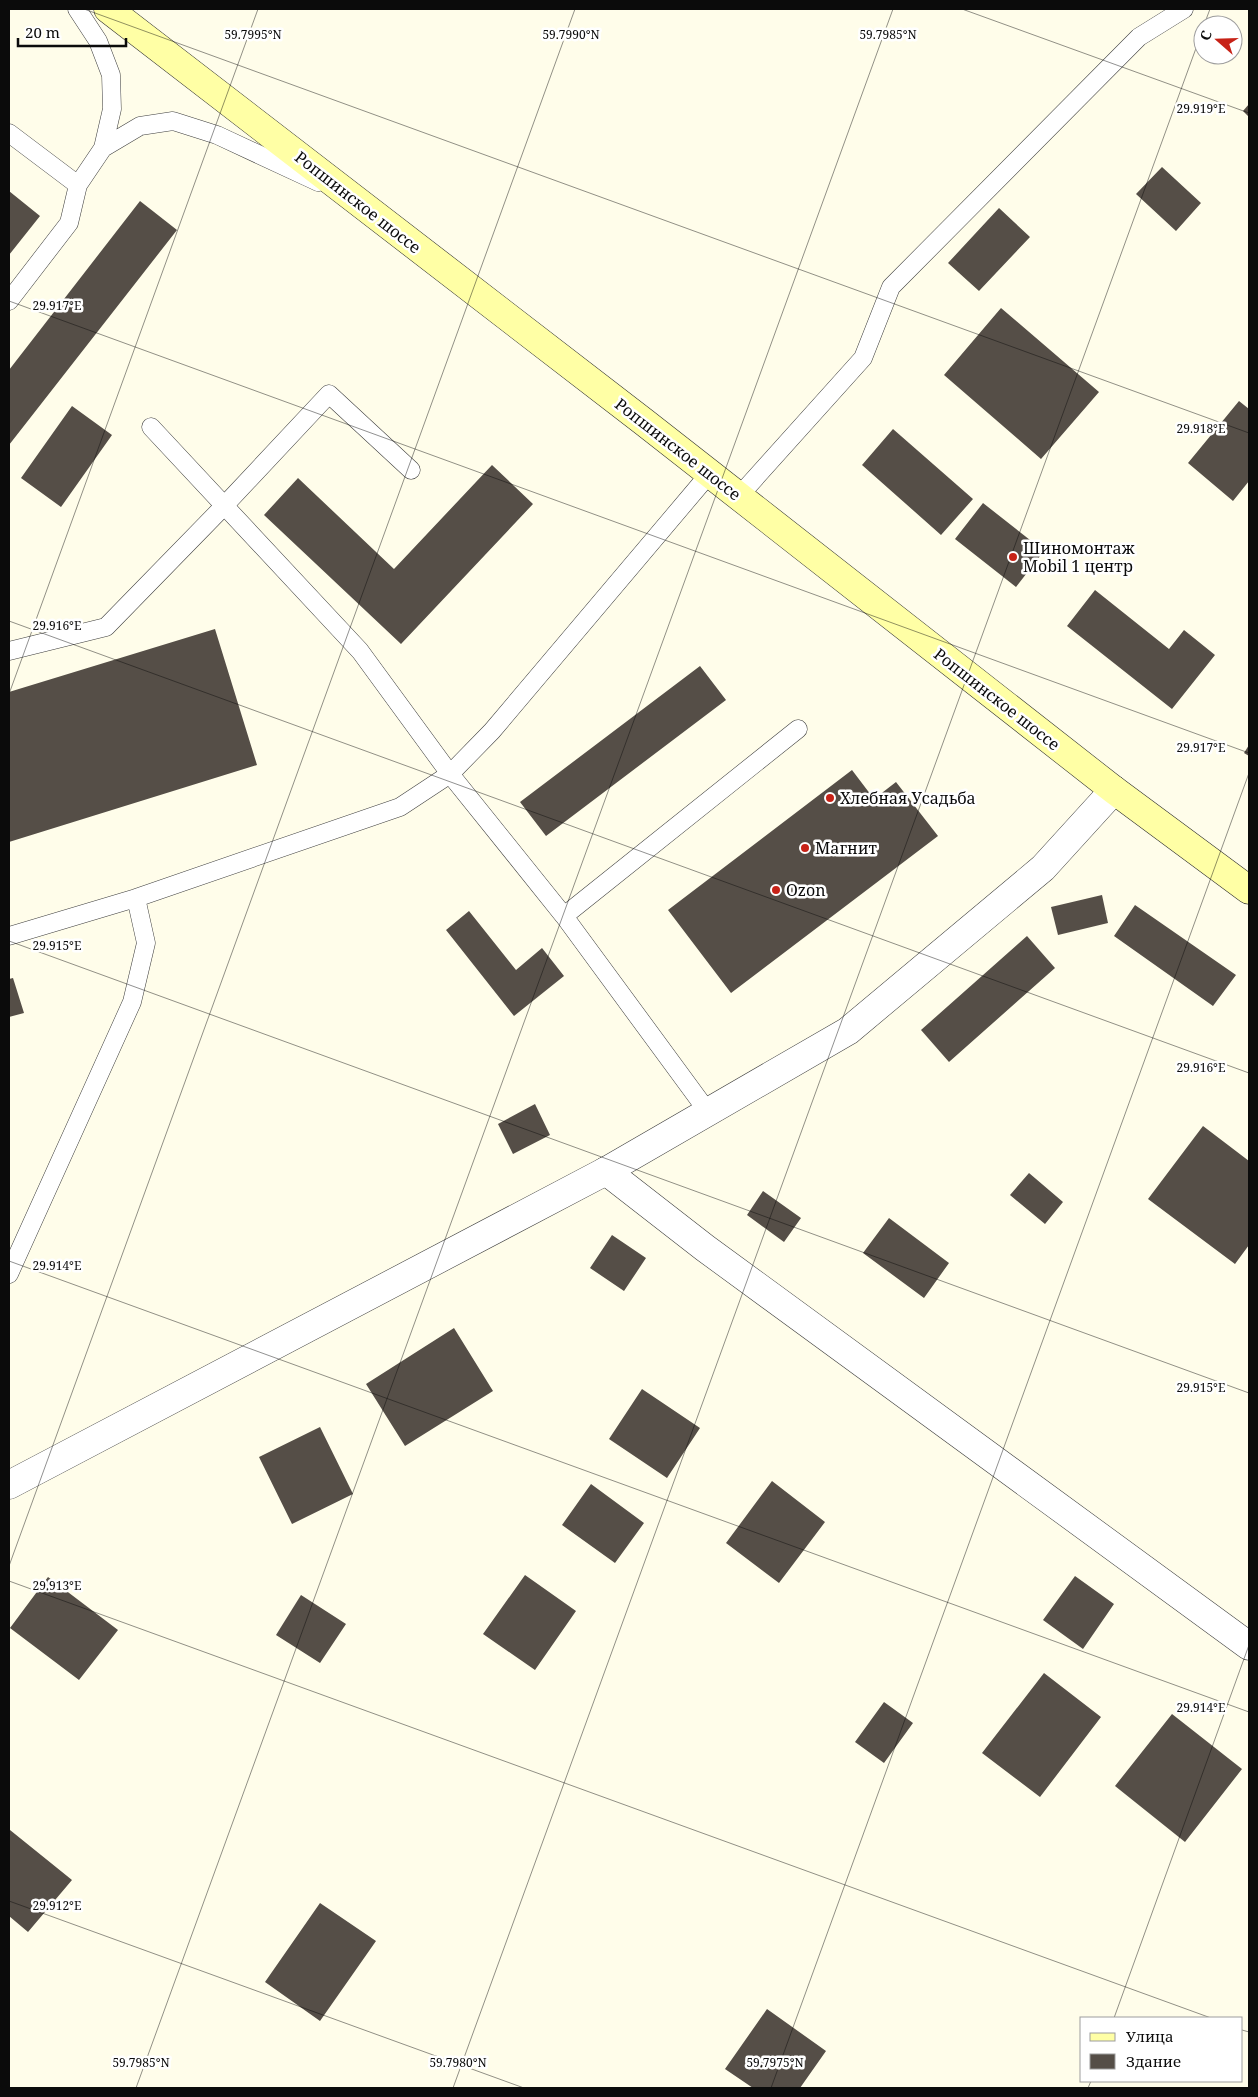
<svg xmlns="http://www.w3.org/2000/svg" width="1258" height="2097" font-family="'Noto Serif',serif">
	<style>
		.building { fill: #554e47 }
		.lines { fill: none; stroke-linecap: round; stroke-linejoin: round }
		.service-casing { stroke: #3e3e3e; stroke-width: 19 }
		.minor-casing { stroke: #3e3e3e; stroke-width: 29 }
		.tertiary-casing { stroke: #3e3e3e; stroke-width: 29 }
		.secondary-casing { stroke: #2d2d2d; stroke-width: 29 }
		.service { stroke: #fff; stroke-width: 18 }
		.minor { stroke: #fff; stroke-width: 28 }
		.tertiary { stroke: #fff; stroke-width: 28 }
		.secondary { stroke: #ffffa5; stroke-width: 28 }
		.ticks { fill: none; stroke: #0b0b0b; stroke-width: 1; stroke-opacity: 0.45 }
		.poi-dot { fill: #c72217; stroke: #fff; stroke-width: 2 }
		.labels { text-anchor: middle; stroke-width: 5; stroke-linejoin: round; paint-order: stroke }
		.street-label { font-size: 16px; fill: #0b0b0b; stroke: #fff }
		.poi-label { font-size: 16px; fill: #0b0b0b; stroke: #fff; text-anchor: start }
		.ticks-label { font-size: 12px; text-anchor: middle; fill: #0b0b0b; stroke: #fff; stroke-width: 5; stroke-linejoin: round; paint-order: stroke }
	</style>
	<rect width="100%" height="100%" fill="#fffdea"/>
	<path class="building" d="M 1249,104 L 1249,117 L 1243,111 Z
		M 1162,167 L 1201,203 L 1176,231 L 1136,194 Z
		M 9,191 L 40,216 L 9,255 Z
		M 140,201 L 177,230 L 9,445 L 9,370 Z
		M 999,208 L 1030,237 L 979,291 L 948,263 Z
		M 1001,308 L 1099,392 L 1041,459 L 944,375 Z
		M 1239,401 L 1249,409 L 1249,481 L 1233,501 L 1188,463 Z
		M 72,406 L 112,435 L 61,507 L 21,478 Z
		M 893,429 L 973,499 L 941,535 L 862,465 Z
		M 492,465 L 533,504 L 401,644 L 264,515 L 298,478 L 394,569 Z
		M 983,503 L 1044,551 L 1016,587 L 955,539 Z
		M 1095,590 L 1169,649 L 1184,630 L 1215,655 L 1172,709 L 1067,626 Z
		M 215,629 L 257,765 L 9,842 L 9,692 Z
		M 700,666 L 726,700 L 546,836 L 520,802 Z
		M 1249,745 L 1249,756 L 1244,753 Z
		M 852,770 L 874,799 L 896,782 L 938,836 L 731,993 L 668,910 Z
		M 1102,895 L 1108,923 L 1058,935 L 1051,907 Z
		M 1135,905 L 1236,975 L 1213,1006 L 1114,936 Z
		M 469,911 L 516,970 L 542,948 L 564,976 L 514,1016 L 446,930 Z
		M 1027,936 L 1055,968 L 949,1062 L 921,1030 Z
		M 13,978 L 24,1013 L 9,1017 L 9,979 Z
		M 535,1104 L 550,1135 L 513,1154 L 498,1124 Z
		M 1203,1126 L 1249,1161 L 1249,1245 L 1235,1264 L 1148,1199 Z
		M 1029,1173 L 1063,1202 L 1045,1224 L 1010,1195 Z
		M 763,1191 L 801,1218 L 784,1242 L 747,1215 Z
		M 889,1218 L 949,1263 L 924,1298 L 863,1253 Z
		M 612,1235 L 646,1258 L 624,1291 L 590,1268 Z
		M 454,1328 L 493,1391 L 405,1446 L 366,1384 Z
		M 642,1389 L 700,1428 L 667,1478 L 609,1439 Z
		M 320,1427 L 353,1494 L 292,1524 L 259,1457 Z
		M 772,1481 L 825,1522 L 779,1583 L 726,1543 Z
		M 591,1484 L 644,1523 L 615,1563 L 562,1525 Z
		M 525,1575 L 576,1611 L 535,1670 L 483,1634 Z
		M 1075,1576 L 1114,1604 L 1083,1649 L 1043,1620 Z
		M 48,1577 L 118,1630 L 79,1680 L 10,1628 Z
		M 301,1595 L 346,1624 L 320,1663 L 276,1635 Z
		M 1044,1673 L 1101,1717 L 1040,1797 L 982,1753 Z
		M 884,1702 L 913,1723 L 884,1763 L 855,1742 Z
		M 1172,1714 L 1242,1769 L 1185,1842 L 1115,1786 Z
		M 10,1830 L 72,1880 L 28,1932 L 9,1916 L 9,1832 Z
		M 320,1903 L 376,1941 L 320,2021 L 265,1982 Z
		M 767,2009 L 826,2051 L 800,2088 L 753,2088 L 725,2069 Z"/>
	<g class="lines">
		<g class="service-casing">
			<path id="service" d="M 9,133 L 78,185
				M 103,148 L 140,126 L 173,121 L 217,135 L 318,182
				M 9,301 L 69,223 L 78,185 L 103,148 L 112,109 L 111,75 L 98,41 L 77,9
				M 151,427 L 360,651 L 450,774 L 564,916 L 708,1112
				M 739,496 L 863,358 L 891,287 L 1139,37 L 1184,9
				M 9,651 L 106,627 L 224,506 L 329,394 L 411,470
				M 564,916 L 798,729
				M 9,936 L 136,898 L 400,807 L 450,774 L 492,731 L 710,473
				M 9,1274 L 132,1002 L 146,943 L 136,898"/>
		</g>
		<g class="minor-casing">
			<path id="minor" d="M 606,1171 L 705,1248 L 1249,1646"/>
		</g>
		<g class="tertiary-casing">
			<path id="tertiary" d="M 9,1485 L 606,1171 L 848,1031 L 1043,868 L 1114,790"/>
		</g>
		<g class="secondary-casing">
			<path id="secondary" d="M 108,9 L 644,422 L 1114,790 L 1249,890"/>
		</g>
		<use href="#service" class="service"/>
		<use href="#minor" class="minor"/>
		<use href="#tertiary" class="tertiary"/>
		<use href="#secondary" class="secondary"/>
	</g>
	<path class="ticks" d="M 84,9 L 1249,433M 962,9 L 1249,113M 1204,25 L 1210,9M 9,301 L 1249,753M 9,621 L 1249,1073M 9,694 L 258,9M 9,941 L 1249,1393M 9,1261 L 1249,1712M 9,1566 L 575,9M 9,1581 L 1211,2018M 9,1901 L 524,2088M 1114,2018 L 1249,1645M 1242,2030 L 1249,2032M 136,2088 L 893,9M 453,2088 L 1203,29M 771,2088 L 1249,773M 1088,2088 L 1091,2081"/>
	<g class="poi-dot">
		<circle cx="1013" cy="557" r="5"/>
		<circle cx="830" cy="798" r="5"/>
		<circle cx="805" cy="848" r="5"/>
		<circle cx="776" cy="890" r="5"/>
	</g>
	<g class="labels">
		<g class="street-label">
			<text transform="translate(358 202) rotate(38)" y="6">Ропшинское шоссе</text>
			<text transform="translate(678 449) rotate(38)" y="6">Ропшинское шоссе</text>
			<text transform="translate(997 699) rotate(38)" y="6">Ропшинское шоссе</text>
		</g>
		<g class="poi-label">
			<text x="1023" y="554">Шиномонтаж<tspan x="1023" dy="18">Mobil 1 центр</tspan></text>
			<text x="840" y="804">Хлебная Усадьба</text>
			<text x="815" y="854">Магнит</text>
			<text x="786" y="896">Ozon</text>
		</g>
	</g>
	<g class="ticks-label">
		<text x="253" y="39">59.7995°N</text>
		<text x="571" y="39">59.7990°N</text>
		<text x="888" y="39">59.7985°N</text>
		<text x="1201" y="113">29.919°E</text>
		<text x="57" y="310">29.917°E</text>
		<text x="1201" y="433">29.918°E</text>
		<text x="57" y="630">29.916°E</text>
		<text x="1201" y="752">29.917°E</text>
		<text x="57" y="950">29.915°E</text>
		<text x="1201" y="1072">29.916°E</text>
		<text x="57" y="1270">29.914°E</text>
		<text x="1201" y="1392">29.915°E</text>
		<text x="57" y="1590">29.913°E</text>
		<text x="1201" y="1712">29.914°E</text>
		<text x="57" y="1910">29.912°E</text>
		<text x="141" y="2067">59.7985°N</text>
		<text x="458" y="2067">59.7980°N</text>
		<text x="775" y="2067">59.7975°N</text>
	</g>
	<rect width="1258" height="2097" fill="none" stroke="#0b0b0b" stroke-width="20"/>
	<rect x="1080" y="2017" width="162" height="65" fill="#ffffff" stroke="#9d9d9d"/>
	<rect x="1090" y="2033" width="25" height="8" fill="#ffffa5" stroke="#9d9d9d"/>
	<text x="1126" y="2042" font-size="15" fill="#0b0b0b">Улица</text>
	<rect x="1090" y="2054" width="25" height="15" fill="#554e47" stroke="#9d9d9d"/>
	<text x="1126" y="2067" font-size="15" fill="#0b0b0b">Здание</text>
	<g transform="translate(1218 40) rotate(290)"><circle r="24" fill="#ffffff" stroke="#9d9d9d"/>
	<path d="M0-4L9 19L0 12L-9 19Z" fill="#c72217"/>
	<text y="-8" font-size="14" font-weight="bold" text-anchor="middle" fill="#0b0b0b">С</text>
	</g>
	<path d="M18 38v8h108v-8" fill="none" stroke="#0b0b0b" stroke-width="2.5"/>
	<text x="25" y="38" font-size="15" fill="#0b0b0b" stroke="#ffffff" stroke-width="4" paint-order="stroke">20 m</text>
</svg>
